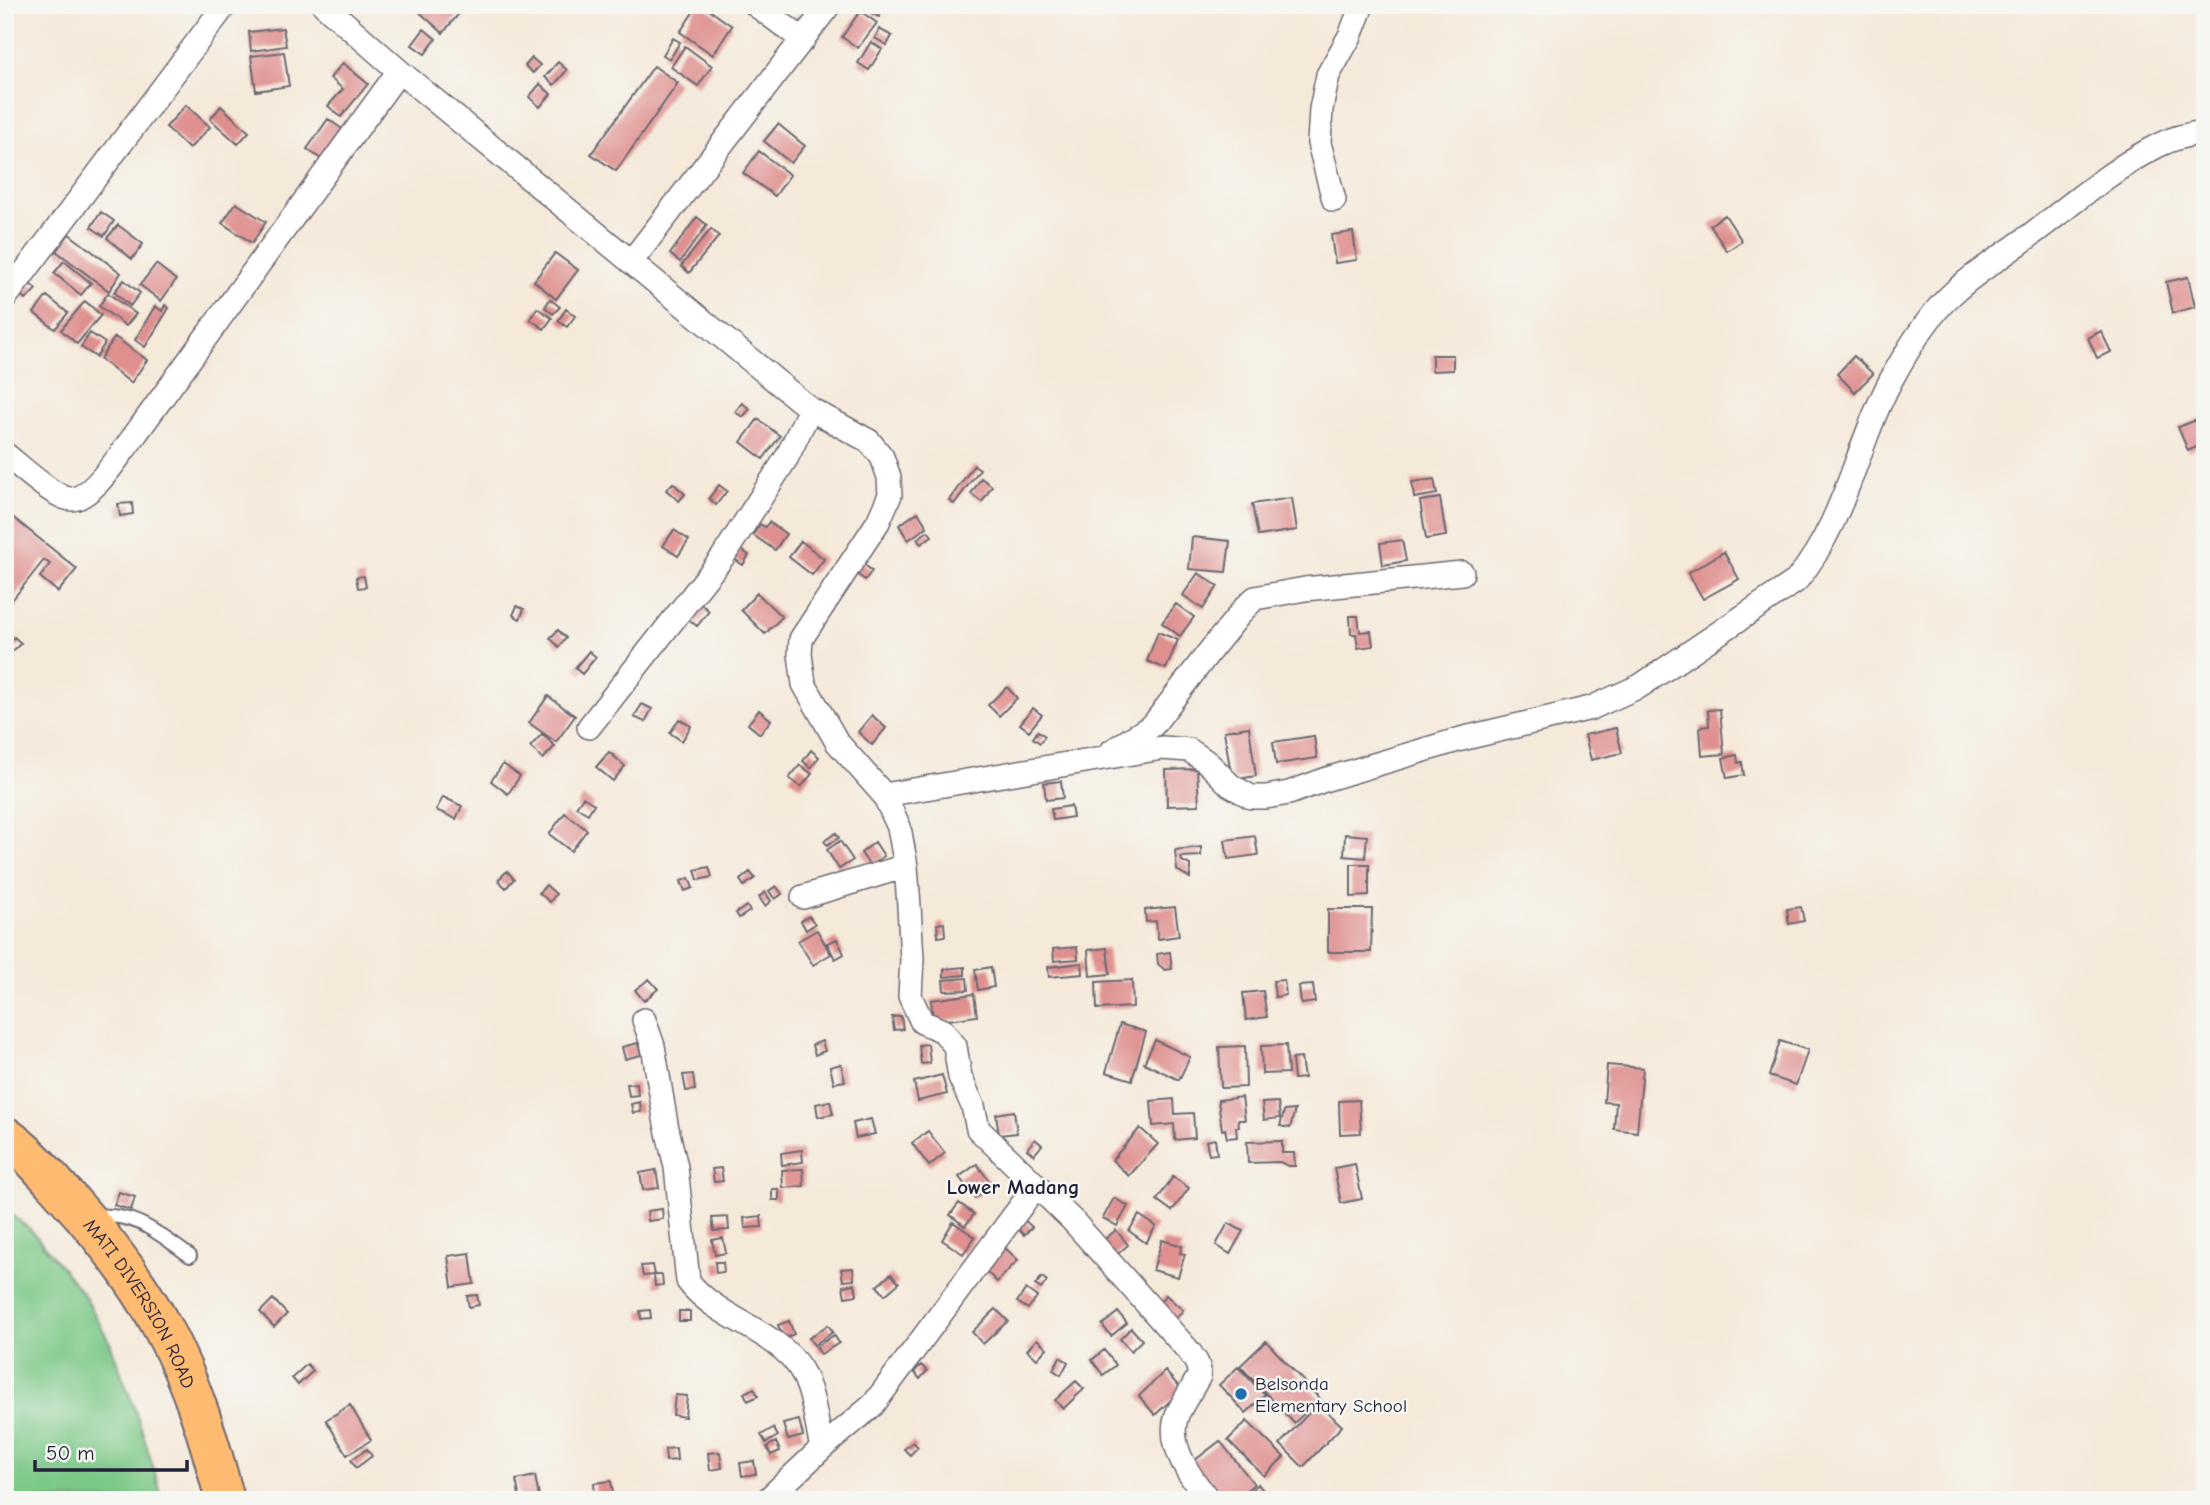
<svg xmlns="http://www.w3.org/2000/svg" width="2210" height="1505" font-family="'Comic Neue',sans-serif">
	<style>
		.green { fill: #7bc887; stroke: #4e7561; stroke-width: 2 }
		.building { fill: #de8f8e }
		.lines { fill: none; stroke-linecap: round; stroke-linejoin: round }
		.lane-casing { stroke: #6c6872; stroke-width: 16 }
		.street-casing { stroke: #6c6872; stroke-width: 26 }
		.highway-casing { stroke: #6c6872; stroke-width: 42 }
		.lane { stroke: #fff; stroke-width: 12 }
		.street { stroke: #fff; stroke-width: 23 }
		.highway { stroke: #ffbb71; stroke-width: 38 }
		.poi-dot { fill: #1f6fb2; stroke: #f6f6f2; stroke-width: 2.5 }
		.labels { text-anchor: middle; stroke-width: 5; stroke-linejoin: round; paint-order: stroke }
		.street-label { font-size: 19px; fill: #22223b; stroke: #f6f6f2 }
		.poi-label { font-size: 19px; fill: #22223b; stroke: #f6f6f2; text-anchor: start }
		.neighbourhood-label { font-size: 21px; font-weight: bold; fill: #22223b; stroke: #f6f6f2 }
	</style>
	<rect width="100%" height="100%" fill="#f6f6f2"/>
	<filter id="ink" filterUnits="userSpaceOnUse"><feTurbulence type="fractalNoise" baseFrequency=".0143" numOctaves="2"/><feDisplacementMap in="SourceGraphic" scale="14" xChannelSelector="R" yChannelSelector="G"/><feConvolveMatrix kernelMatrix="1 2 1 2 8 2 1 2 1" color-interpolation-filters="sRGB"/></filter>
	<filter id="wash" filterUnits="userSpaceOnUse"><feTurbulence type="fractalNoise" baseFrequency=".00686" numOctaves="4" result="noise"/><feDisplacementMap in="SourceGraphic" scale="28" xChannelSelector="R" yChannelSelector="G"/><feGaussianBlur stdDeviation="1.57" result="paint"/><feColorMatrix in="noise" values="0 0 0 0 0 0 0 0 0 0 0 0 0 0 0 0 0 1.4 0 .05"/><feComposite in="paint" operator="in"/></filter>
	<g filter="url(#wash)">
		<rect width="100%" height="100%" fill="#f5e9d9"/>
		<path class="green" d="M 5,1210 L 31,1230 L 84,1295 L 110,1343 L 140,1424 L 163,1500 L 5,1500 Z"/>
		<g id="blocks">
			<path class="building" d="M 417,5 L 466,5 L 443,33 L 415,8 Z
				M 698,5 L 702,5 L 732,26 L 713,55 L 680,32 Z
				M 864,5 L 885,5 L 879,17 L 863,8 Z
				M 860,11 L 877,23 L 858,48 L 842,37 Z
				M 283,28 L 286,46 L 251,51 L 249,32 Z
				M 424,29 L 436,39 L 425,54 L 412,45 Z
				M 879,29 L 892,36 L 887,45 L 875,38 Z
				M 673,38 L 680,42 L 670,59 L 663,55 Z
				M 871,42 L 882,49 L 869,70 L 858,63 Z
				M 685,46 L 712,66 L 698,86 L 671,67 Z
				M 284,52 L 289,86 L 256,91 L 251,56 Z
				M 532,58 L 540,65 L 533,73 L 525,66 Z
				M 558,62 L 567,70 L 554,85 L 545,77 Z
				M 343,63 L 368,84 L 341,117 L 328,106 L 343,89 L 330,78 Z
				M 654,66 L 678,83 L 616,171 L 591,154 Z
				M 540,84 L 551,94 L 540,107 L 529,97 Z
				M 186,105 L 210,127 L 189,149 L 166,127 Z
				M 221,106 L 249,132 L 238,144 L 210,119 Z
				M 328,119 L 342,129 L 321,159 L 307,149 Z
				M 778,124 L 805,146 L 791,163 L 764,141 Z
				M 759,151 L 790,175 L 775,196 L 743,173 Z
				M 236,203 L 266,222 L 252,243 L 222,223 Z
				M 101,212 L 114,221 L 104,236 L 91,227 Z
				M 1725,215 L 1742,241 L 1727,251 L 1710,225 Z
				M 697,217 L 707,225 L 680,262 L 670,254 Z
				M 118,225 L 143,244 L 132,259 L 107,238 Z
				M 711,229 L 719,236 L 689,273 L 681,266 Z
				M 1353,232 L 1357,260 L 1335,263 L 1331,235 Z
				M 69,234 L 121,273 L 109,291 L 56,251 Z
				M 555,253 L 578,270 L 556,299 L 534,281 Z
				M 64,261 L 91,283 L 81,295 L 54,273 Z
				M 156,264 L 176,280 L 161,301 L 140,285 Z
				M 2188,277 L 2195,307 L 2173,313 L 2166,282 Z
				M 124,280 L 140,293 L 130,306 L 114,292 Z
				M 30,284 L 36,289 L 26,300 L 21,295 Z
				M 108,293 L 136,314 L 126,326 L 99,306 Z
				M 47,296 L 68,313 L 55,329 L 34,313 Z
				M 550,299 L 560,307 L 553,314 L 545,307 Z
				M 85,301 L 101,315 L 77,344 L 61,330 Z
				M 165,305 L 169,308 L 145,347 L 135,340 L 155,306 L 162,311 Z
				M 537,308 L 552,318 L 544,329 L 530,319 Z
				M 566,309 L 575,316 L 567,327 L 558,321 Z
				M 2101,331 L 2111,352 L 2097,358 L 2088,338 Z
				M 90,333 L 105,343 L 96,357 L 81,347 Z
				M 115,337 L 147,360 L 131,383 L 100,359 Z
				M 1432,355 L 1453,355 L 1453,370 L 1432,371 Z
				M 1854,356 L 1873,374 L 1855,392 L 1837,374 Z
				M 742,403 L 750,409 L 743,417 L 735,412 Z
				M 758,419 L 780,436 L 763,459 L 741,442 Z
				M 2199,419 L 2205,432 L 2205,443 L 2188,451 L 2178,427 Z
				M 974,465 L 980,469 L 954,504 L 949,500 Z
				M 981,478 L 992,486 L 982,502 L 971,494 Z
				M 1434,479 L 1437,494 L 1414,498 L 1412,482 Z
				M 673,483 L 685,494 L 679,501 L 666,490 Z
				M 719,485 L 727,491 L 716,505 L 709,498 Z
				M 1292,498 L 1297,530 L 1258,536 L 1252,504 Z
				M 1440,498 L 1446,536 L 1426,539 L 1420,501 Z
				M 132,503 L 133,514 L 120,516 L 118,504 Z
				M 5,511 L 77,569 L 58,592 L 40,577 L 50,564 L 44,560 L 5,609 Z
				M 918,512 L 927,527 L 908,540 L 899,525 Z
				M 769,522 L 786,534 L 775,550 L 753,535 L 760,524 L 765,527 Z
				M 674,530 L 689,540 L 678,556 L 663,546 Z
				M 928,531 L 932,536 L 921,544 L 917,539 Z
				M 1192,537 L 1230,541 L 1226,572 L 1189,569 Z
				M 1402,540 L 1406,561 L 1383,565 L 1380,543 Z
				M 801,541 L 824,559 L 812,575 L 789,557 Z
				M 737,547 L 749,555 L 743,565 L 730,556 Z
				M 1724,552 L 1739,579 L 1703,599 L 1688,573 Z
				M 859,560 L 872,571 L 865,580 L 851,570 Z
				M 1198,573 L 1218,586 L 1203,609 L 1183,595 Z
				M 364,576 L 366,587 L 358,588 L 356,577 Z
				M 757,593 L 782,617 L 765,634 L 741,610 Z
				M 697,600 L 709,611 L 697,626 L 684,616 Z
				M 1176,604 L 1194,617 L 1180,636 L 1162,623 Z
				M 517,606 L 524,609 L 520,619 L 513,615 Z
				M 1350,616 L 1358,616 L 1360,632 L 1371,631 L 1373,646 L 1358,648 L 1356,634 L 1351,634 Z
				M 558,630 L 566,638 L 559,647 L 550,638 Z
				M 1158,632 L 1178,640 L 1166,669 L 1147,661 Z
				M 14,637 L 21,643 L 11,653 L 5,647 Z
				M 589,651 L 596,657 L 582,674 L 575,668 Z
				M 1007,687 L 1017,698 L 999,716 L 988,705 Z
				M 548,696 L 575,716 L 556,742 L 529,723 Z
				M 642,704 L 652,709 L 645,722 L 634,717 Z
				M 1033,708 L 1042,715 L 1029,731 L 1020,724 Z
				M 1720,709 L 1724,754 L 1702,756 L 1700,727 L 1709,726 L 1708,710 Z
				M 759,710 L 771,720 L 760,734 L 748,724 Z
				M 872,715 L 886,728 L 872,745 L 858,732 Z
				M 679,719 L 691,726 L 682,741 L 670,733 Z
				M 1249,727 L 1256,776 L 1232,780 L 1224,731 Z
				M 1616,728 L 1622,753 L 1591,760 L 1585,735 Z
				M 1038,731 L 1045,736 L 1040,743 L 1033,738 Z
				M 542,734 L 555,746 L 543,759 L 530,747 Z
				M 1314,736 L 1317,758 L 1276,764 L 1273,742 Z
				M 811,750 L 819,757 L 811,768 L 803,761 Z
				M 609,752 L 625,766 L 613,781 L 596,767 Z
				M 1737,755 L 1738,763 L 1742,762 L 1744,775 L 1727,778 L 1723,758 Z
				M 503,764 L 520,776 L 508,794 L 491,781 Z
				M 800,765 L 812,774 L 801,787 L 789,778 Z
				M 1197,769 L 1199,805 L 1167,806 L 1166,770 Z
				M 1061,781 L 1063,798 L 1046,800 L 1044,783 Z
				M 443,797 L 462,806 L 456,819 L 436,810 Z
				M 583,797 L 594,804 L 588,814 L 576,807 Z
				M 1071,806 L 1073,817 L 1053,820 L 1051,809 Z
				M 565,813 L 587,830 L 571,851 L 549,834 Z
				M 836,833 L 839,838 L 827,845 L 824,841 Z
				M 1345,834 L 1367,836 L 1365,858 L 1344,856 Z
				M 1255,836 L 1258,855 L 1228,859 L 1225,840 Z
				M 840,841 L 853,860 L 839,869 L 827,850 Z
				M 875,842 L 884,856 L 870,866 L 861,853 Z
				M 1201,847 L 1201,856 L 1181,857 L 1182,861 L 1190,865 L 1190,878 L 1177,870 L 1175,850 Z
				M 1351,864 L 1369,864 L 1369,896 L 1351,897 Z
				M 709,867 L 712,877 L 698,880 L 695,870 Z
				M 507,871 L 514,879 L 506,888 L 498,880 Z
				M 750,872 L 755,878 L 744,886 L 740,880 Z
				M 689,878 L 693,888 L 685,891 L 681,881 Z
				M 546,885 L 556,894 L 550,902 L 539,893 Z
				M 776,886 L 782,894 L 775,899 L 769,891 Z
				M 765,892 L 771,901 L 765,906 L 759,897 Z
				M 747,906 L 750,911 L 739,918 L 736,913 Z
				M 1175,907 L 1179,936 L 1158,939 L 1156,921 L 1146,922 L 1145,910 Z
				M 1801,907 L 1804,921 L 1789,924 L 1787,909 Z
				M 1328,909 L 1372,909 L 1371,952 L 1328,952 Z
				M 809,916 L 815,924 L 806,930 L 801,921 Z
				M 944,923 L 945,936 L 938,937 L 937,924 Z
				M 817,930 L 831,954 L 813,965 L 798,941 Z
				M 837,939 L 844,954 L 835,959 L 827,943 Z
				M 1077,947 L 1078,959 L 1054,961 L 1053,949 Z
				M 1107,948 L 1110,974 L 1090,976 L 1088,950 Z
				M 1170,952 L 1172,969 L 1165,970 L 1158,964 L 1157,954 Z
				M 1082,963 L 1083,974 L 1049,977 L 1048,967 Z
				M 965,967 L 965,975 L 944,977 L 944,969 Z
				M 991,967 L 994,987 L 978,990 L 975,970 Z
				M 967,978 L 968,990 L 944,991 L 943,980 Z
				M 649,979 L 658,989 L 644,1001 L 635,990 Z
				M 1132,980 L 1133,1007 L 1097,1009 L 1096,982 Z
				M 1284,980 L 1286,995 L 1275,997 L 1273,981 Z
				M 1313,985 L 1315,1002 L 1301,1004 L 1299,986 Z
				M 1263,991 L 1267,1017 L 1246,1020 L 1243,993 Z
				M 974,994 L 977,1016 L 933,1022 L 931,1000 Z
				M 901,1016 L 903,1029 L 894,1030 L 892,1017 Z
				M 1120,1024 L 1146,1032 L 1132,1080 L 1106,1072 Z
				M 1155,1040 L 1190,1057 L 1179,1080 L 1144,1063 Z
				M 822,1041 L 825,1051 L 815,1055 L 812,1045 Z
				M 1780,1041 L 1808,1050 L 1796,1085 L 1769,1076 Z
				M 638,1043 L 641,1055 L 625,1059 L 622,1047 Z
				M 928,1044 L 930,1063 L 921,1064 L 919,1045 Z
				M 1286,1045 L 1288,1073 L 1262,1074 L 1261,1046 Z
				M 1245,1046 L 1246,1087 L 1221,1088 L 1219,1047 Z
				M 1301,1058 L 1304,1078 L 1294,1079 L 1292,1059 Z
				M 841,1064 L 845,1081 L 834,1083 L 830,1067 Z
				M 1607,1065 L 1643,1068 L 1637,1132 L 1614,1129 L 1616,1103 L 1604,1102 Z
				M 693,1074 L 695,1090 L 686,1091 L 683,1075 Z
				M 942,1075 L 947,1094 L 918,1101 L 914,1082 Z
				M 637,1083 L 638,1095 L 629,1096 L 627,1084 Z
				M 1242,1097 L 1245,1120 L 1238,1120 L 1239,1127 L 1236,1127 L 1237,1137 L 1227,1138 L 1225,1129 L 1222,1130 L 1218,1100 Z
				M 1174,1099 L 1175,1114 L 1193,1113 L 1195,1138 L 1175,1140 L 1174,1124 L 1153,1126 L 1151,1101 Z
				M 1359,1100 L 1361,1133 L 1340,1134 L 1339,1101 Z
				M 830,1101 L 833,1114 L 818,1117 L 816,1104 Z
				M 640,1102 L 641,1112 L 633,1113 L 631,1104 Z
				M 1278,1102 L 1280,1118 L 1264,1120 L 1262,1103 Z
				M 1295,1110 L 1290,1128 L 1280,1126 L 1284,1111 Z
				M 1014,1111 L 1017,1133 L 999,1135 L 996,1114 Z
				M 871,1119 L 875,1134 L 856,1138 L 853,1123 Z
				M 1140,1128 L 1158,1144 L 1129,1176 L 1112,1160 Z
				M 928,1131 L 945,1153 L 929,1166 L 912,1143 Z
				M 1035,1139 L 1042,1145 L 1034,1155 L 1027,1149 Z
				M 1215,1139 L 1217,1154 L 1209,1155 L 1206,1141 Z
				M 1282,1141 L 1282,1153 L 1294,1153 L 1295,1166 L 1288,1166 L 1280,1162 L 1248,1163 L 1247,1142 Z
				M 802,1150 L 803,1162 L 782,1165 L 781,1153 Z
				M 977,1164 L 992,1185 L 975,1198 L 959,1177 Z
				M 1355,1164 L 1362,1199 L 1341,1203 L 1334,1168 Z
				M 721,1168 L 723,1181 L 714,1182 L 712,1169 Z
				M 803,1169 L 804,1186 L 783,1188 L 782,1170 Z
				M 656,1170 L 659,1188 L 643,1190 L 640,1173 Z
				M 1173,1177 L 1189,1188 L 1172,1211 L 1157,1200 Z
				M 772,1189 L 779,1189 L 779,1200 L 772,1200 Z
				M 119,1192 L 135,1197 L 131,1210 L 114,1205 Z
				M 1114,1198 L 1128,1206 L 1117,1226 L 1103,1218 Z
				M 959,1203 L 974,1214 L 965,1226 L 950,1215 Z
				M 662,1209 L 663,1219 L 648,1221 L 647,1211 Z
				M 1139,1215 L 1156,1226 L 1146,1243 L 1129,1231 Z
				M 761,1216 L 762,1227 L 745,1228 L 744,1218 Z
				M 728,1217 L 729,1230 L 714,1231 L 712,1218 Z
				M 1023,1219 L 1032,1227 L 1024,1235 L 1016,1227 Z
				M 953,1222 L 975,1237 L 963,1254 L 942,1240 Z
				M 1228,1223 L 1243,1231 L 1230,1254 L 1216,1245 Z
				M 1116,1230 L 1128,1245 L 1112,1259 L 1099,1244 Z
				M 723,1238 L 726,1253 L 715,1255 L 712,1240 Z
				M 1162,1240 L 1182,1246 L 1180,1253 L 1185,1254 L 1178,1277 L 1153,1270 Z
				M 1003,1246 L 1018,1260 L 997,1282 L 983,1268 Z
				M 470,1253 L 474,1284 L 452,1287 L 448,1256 Z
				M 715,1262 L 723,1262 L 724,1272 L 716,1273 Z
				M 652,1265 L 654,1275 L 643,1276 L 641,1266 Z
				M 853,1268 L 854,1280 L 843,1281 L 841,1269 Z
				M 891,1274 L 899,1283 L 885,1295 L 877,1286 Z
				M 654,1275 L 662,1275 L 663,1285 L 655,1286 Z
				M 1042,1277 L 1047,1281 L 1041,1289 L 1035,1285 Z
				M 855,1284 L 857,1295 L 845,1297 L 843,1286 Z
				M 1026,1289 L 1037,1297 L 1028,1309 L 1017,1302 Z
				M 477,1295 L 479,1305 L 469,1307 L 467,1296 Z
				M 1166,1295 L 1183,1310 L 1171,1325 L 1153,1310 Z
				M 273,1299 L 287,1314 L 274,1327 L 260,1312 Z
				M 996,1309 L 1008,1321 L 983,1344 L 972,1332 Z
				M 650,1310 L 651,1318 L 641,1319 L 640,1311 Z
				M 679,1311 L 690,1311 L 690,1321 L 679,1321 Z
				M 1118,1312 L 1127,1323 L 1111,1336 L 1102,1325 Z
				M 789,1321 L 794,1334 L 784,1339 L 778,1325 Z
				M 828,1325 L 833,1332 L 814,1345 L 809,1338 Z
				M 1131,1328 L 1142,1340 L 1131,1351 L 1120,1339 Z
				M 834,1335 L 839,1343 L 821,1354 L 816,1347 Z
				M 1037,1339 L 1047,1348 L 1037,1359 L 1027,1350 Z
				M 1266,1341 L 1320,1399 L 1294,1423 L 1240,1366 Z
				M 1104,1350 L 1116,1365 L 1103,1375 L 1092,1360 Z
				M 1060,1357 L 1068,1362 L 1061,1375 L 1053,1370 Z
				M 307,1364 L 313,1371 L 298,1385 L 292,1378 Z
				M 921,1365 L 927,1371 L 920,1379 L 914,1372 Z
				M 1238,1367 L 1265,1395 L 1246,1413 L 1219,1385 Z
				M 1165,1371 L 1182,1390 L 1155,1415 L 1139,1396 Z
				M 1076,1381 L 1084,1389 L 1063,1409 L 1055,1400 Z
				M 754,1388 L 758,1396 L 748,1401 L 744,1393 Z
				M 675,1395 L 687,1396 L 685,1417 L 673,1415 Z
				M 1318,1403 L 1342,1426 L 1303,1467 L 1280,1444 Z
				M 350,1405 L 371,1440 L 347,1455 L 326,1420 Z
				M 799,1420 L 803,1436 L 788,1440 L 783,1424 Z
				M 1247,1421 L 1284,1457 L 1264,1476 L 1228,1440 Z
				M 773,1428 L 778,1436 L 766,1443 L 761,1435 Z
				M 1220,1441 L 1254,1484 L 1235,1500 L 1219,1500 L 1190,1464 Z
				M 776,1442 L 780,1451 L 771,1455 L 767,1447 Z
				M 913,1442 L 918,1447 L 910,1455 L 904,1449 Z
				M 676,1448 L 677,1460 L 666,1461 L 665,1449 Z
				M 367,1449 L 372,1456 L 356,1468 L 351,1460 Z
				M 720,1452 L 722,1468 L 710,1470 L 708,1453 Z
				M 754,1461 L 756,1474 L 742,1476 L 740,1463 Z
				M 535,1476 L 539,1497 L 520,1500 L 516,1480 Z
				M 611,1481 L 613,1493 L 595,1495 L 594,1483 Z
				M 1258,1484 L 1271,1500 L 1240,1500 Z"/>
		</g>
	</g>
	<g filter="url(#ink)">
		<use href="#blocks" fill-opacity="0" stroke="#6c6872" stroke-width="2"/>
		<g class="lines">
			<g class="lane-casing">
				<path id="lane" d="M 92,1216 C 136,1212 156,1232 190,1256"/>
			</g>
			<g class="street-casing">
				<path id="street" d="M 324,5 L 399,71 L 810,409 L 869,441 L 882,457 L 889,477 L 890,495 L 878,522 L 801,639 L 800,654 L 804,684 L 837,742 L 884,795 L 899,827 L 906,866 L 909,906 L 912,959 L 910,996 L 922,1022 L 943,1031 L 955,1046 L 960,1077 L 973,1106 L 978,1129 L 1073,1221 L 1187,1349 C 1194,1358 1200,1365 1199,1376 C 1192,1389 1183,1402 1177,1415 C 1166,1444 1191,1479 1209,1500
					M 756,5 L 803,40
					M 1334,200 L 1319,143 L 1321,109 L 1328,75 L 1350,36 L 1362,5
					M 631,262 L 829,5
					M 5,298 L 225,5
					M 5,454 C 18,464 56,500 72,499 C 93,498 120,454 132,439 L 399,71
					M 589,727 L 722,558 L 787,457 L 810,409
					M 1112,751 L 1153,725 L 1209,652 L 1244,609 L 1255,598 L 1305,589 L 1462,573
					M 884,795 L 1162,748 L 1189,750 L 1207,762 L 1230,785 L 1251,797 L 1266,797 L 1289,793 L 1327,779 L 1461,739 L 1591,708 L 1640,686 L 1796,581 C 1847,520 1857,439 1896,371 C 1911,344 1929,315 1952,294 C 1973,274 2001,257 2024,240 C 2068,208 2111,169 2159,145 C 2173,138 2190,134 2205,132
					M 803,897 L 906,866
					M 644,1020 L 653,1046 L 666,1124 L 676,1167 L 688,1281 C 716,1319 777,1330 801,1370 C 814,1393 816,1423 822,1448
					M 767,1500 L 822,1448 L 873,1405 L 1036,1186"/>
			</g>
			<g class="highway-casing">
				<g id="highway">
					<path id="s1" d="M 5,1136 C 28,1152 48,1176 66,1196 C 103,1237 137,1280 163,1329 C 192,1382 210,1442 225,1500"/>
				</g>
			</g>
			<use href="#lane" class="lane"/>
			<use href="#street" class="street"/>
			<use href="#highway" class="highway"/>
		</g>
	</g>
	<circle class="poi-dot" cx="1241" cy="1394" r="7"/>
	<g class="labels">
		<g class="street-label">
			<text dy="7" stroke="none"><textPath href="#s1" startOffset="217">MATI DIVERSION ROAD</textPath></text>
		</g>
		<g class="poi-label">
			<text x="1255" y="1390">Belsonda<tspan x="1255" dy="22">Elementary School</tspan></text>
		</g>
		<g class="neighbourhood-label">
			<text x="1013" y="1194">Lower Madang</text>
		</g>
	</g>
	<rect width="2210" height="1505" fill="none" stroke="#f6f6f2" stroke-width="28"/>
	<path d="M35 1460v10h152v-10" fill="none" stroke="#22223b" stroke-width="3.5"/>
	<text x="46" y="1460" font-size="21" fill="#22223b" stroke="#f6f6f2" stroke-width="5" paint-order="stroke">50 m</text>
</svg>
